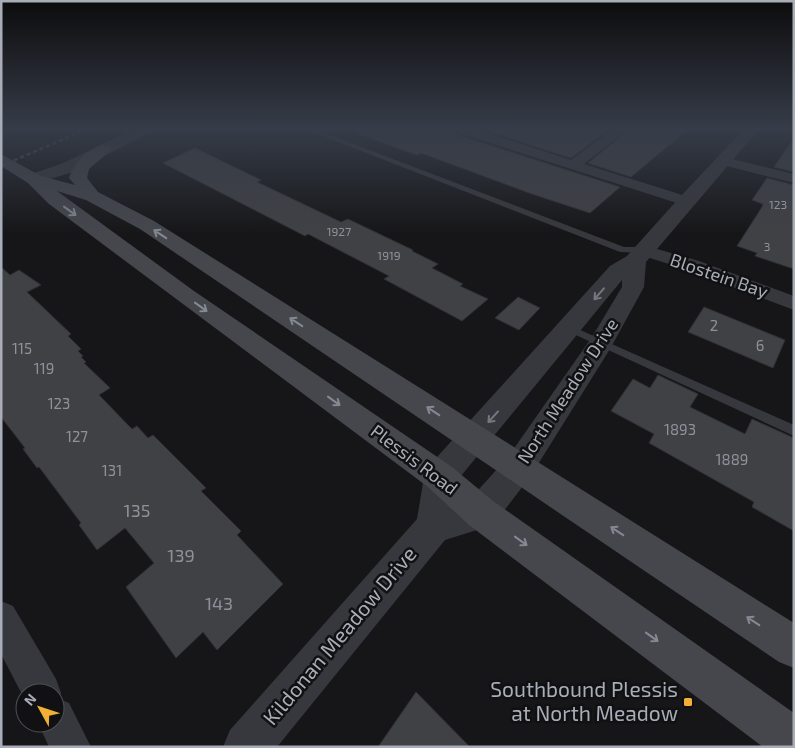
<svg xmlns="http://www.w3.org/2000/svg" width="795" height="748" font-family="'Exo 2',sans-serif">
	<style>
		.building { fill: #404145; stroke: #303034 }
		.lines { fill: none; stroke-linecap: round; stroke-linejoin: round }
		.service { fill: #37383d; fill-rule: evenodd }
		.minor { fill: #37383d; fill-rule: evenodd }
		.tertiary { fill: #37383d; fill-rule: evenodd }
		.secondary { fill: #45474d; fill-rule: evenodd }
		.rail { stroke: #4a4c52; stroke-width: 2.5; stroke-dasharray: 4 3; stroke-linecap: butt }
		.oneway { stroke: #858993 }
		.oneway2 { stroke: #757881 }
		.poi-dot { fill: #f2b134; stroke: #111113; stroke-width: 2 }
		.labels { text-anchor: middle; stroke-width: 5; stroke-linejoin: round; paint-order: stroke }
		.far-number-label { font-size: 12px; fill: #8e929b }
		.number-label { font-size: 15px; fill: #8e929b }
		.street-label { font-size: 18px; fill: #a8adb8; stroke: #111113 }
		.near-number-label { font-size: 18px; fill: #8e929b }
		.near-street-label { font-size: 21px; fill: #a8adb8; stroke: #111113 }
		.near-poi-label { font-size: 21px; fill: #a8adb8; stroke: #111113; text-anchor: end }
	</style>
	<rect width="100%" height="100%" fill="#161618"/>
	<path class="building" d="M 356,129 L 452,129 L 455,134 L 620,187 L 590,213 L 532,194 L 421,153 L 417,155 L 356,133 Z
		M 481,129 L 609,129 L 571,158 Z
		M 630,129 L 688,129 L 631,177 L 588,163 Z
		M 794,138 L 794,172 L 774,167 Z
		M 195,148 L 261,180 L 257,182 L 341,222 L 348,219 L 413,250 L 412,251 L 438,264 L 432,268 L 463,284 L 460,286 L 488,299 L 462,321 L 384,279 L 389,276 L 308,234 L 305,236 L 163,163 Z
		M 767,178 L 794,185 L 794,269 L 755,256 L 757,253 L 737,246 L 762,207 L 763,204 L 752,200 Z
		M 1,267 L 10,275 L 19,270 L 41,285 L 27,292 L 71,334 L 68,336 L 81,349 L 78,351 L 83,356 L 81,357 L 86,362 L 84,363 L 110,388 L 99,395 L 132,429 L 137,426 L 148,438 L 153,435 L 206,488 L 201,491 L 241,531 L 237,535 L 283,584 L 217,650 L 203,632 L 176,658 L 126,587 L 154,563 L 125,528 L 97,550 L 79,525 L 81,523 L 39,467 L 37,468 L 23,449 L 25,448 L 1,417 Z
		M 518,297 L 540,308 L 519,330 L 495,318 Z
		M 704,307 L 785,340 L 773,368 L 688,332 Z
		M 658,375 L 698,394 L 690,407 L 745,434 L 752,419 L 794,438 L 794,531 L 752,507 L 754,502 L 649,443 L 654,434 L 611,411 L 633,379 L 650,388 Z
		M 416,692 L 470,747 L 378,747 Z"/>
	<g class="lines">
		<path class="service" d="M 305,129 L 314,129 L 624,247 L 643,247 L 647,250 L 643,253 L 620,252 Z
			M 569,325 L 794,425 L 794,436 L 565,330 L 564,328 Z"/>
		<path class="minor" d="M 454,129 L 474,129 L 571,160 L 613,129 L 628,129 L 584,164 L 692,198 L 694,201 L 692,204 L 680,204 L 456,132 Z
			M 724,157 L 794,174 L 794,183 L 719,164 L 717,161 Z
			M 643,245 L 699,261 L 794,296 L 794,310 L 685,269 L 637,254 L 634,250 L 637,246 Z
			M 1,601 L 13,606 L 56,679 L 61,693 L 59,699 L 69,703 L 91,747 L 49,747 L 38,723 L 55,723 L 55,693 L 25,693 L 25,700 L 1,654 Z"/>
		<path class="tertiary" d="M 134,129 L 153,129 L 151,132 L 73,172 L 34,184 L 28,183 L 25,179 L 28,175 L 61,164 Z
			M 744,129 L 759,129 L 646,262 L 644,287 L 610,349 L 530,477 L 493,525 L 445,540 L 277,747 L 223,747 L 230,730 L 417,519 L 424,477 L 428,467 L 610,266 L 627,256 L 680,197 ZM 622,280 L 622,287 L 592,337 L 508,457 L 470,499 L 454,504 L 456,482 Z"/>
		<path class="secondary" d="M 103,145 L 109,147 L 111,150 L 89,169 L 87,178 L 98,192 L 154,221 L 794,623 L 794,668 L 779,662 L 140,229 L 86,200 L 57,191 L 194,291 L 452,467 L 493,501 L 794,713 L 794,747 L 763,747 L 469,525 L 428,487 L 49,204 L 28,183 L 1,166 L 1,154 L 41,176 L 75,185 L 69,178 C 74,163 87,149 103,145 Z"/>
		<path class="rail" d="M 1,166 L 87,129"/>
	</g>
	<defs><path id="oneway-shaft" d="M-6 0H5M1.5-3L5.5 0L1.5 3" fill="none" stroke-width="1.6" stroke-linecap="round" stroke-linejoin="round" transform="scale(1.25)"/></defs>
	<g class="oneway">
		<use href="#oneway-shaft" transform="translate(70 211) rotate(36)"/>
		<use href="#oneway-shaft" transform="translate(160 234) rotate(-147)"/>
		<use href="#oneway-shaft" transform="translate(201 307) rotate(36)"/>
		<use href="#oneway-shaft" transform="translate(296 322) rotate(-147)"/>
		<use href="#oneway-shaft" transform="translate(334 401) rotate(36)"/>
		<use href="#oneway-shaft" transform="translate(433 411) rotate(-147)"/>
		<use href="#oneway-shaft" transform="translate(617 531) rotate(-147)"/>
		<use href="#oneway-shaft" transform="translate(521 541) rotate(36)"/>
		<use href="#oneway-shaft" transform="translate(753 621) rotate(-147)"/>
		<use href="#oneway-shaft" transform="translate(652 637) rotate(36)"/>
	</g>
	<g class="oneway2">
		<use href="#oneway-shaft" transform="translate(599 294) rotate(131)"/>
		<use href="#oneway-shaft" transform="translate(493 417) rotate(132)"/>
	</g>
	<linearGradient id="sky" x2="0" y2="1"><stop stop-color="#0c0c0d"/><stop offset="0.55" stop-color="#363c48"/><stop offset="1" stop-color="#363c48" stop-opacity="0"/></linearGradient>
	<rect width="795" height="234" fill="url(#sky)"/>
	<rect class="poi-dot" x="683" y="697" width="10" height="10" rx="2.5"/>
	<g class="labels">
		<g class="far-number-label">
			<text x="778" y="209">123</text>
			<text x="339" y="236">1927</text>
			<text x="767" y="251">3</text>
			<text x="389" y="260">1919</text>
		</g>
		<g class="number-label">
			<text x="714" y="331">2</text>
			<text x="760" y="351">6</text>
			<text x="22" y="354">115</text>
			<text x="44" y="374">119</text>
			<text x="59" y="409">123</text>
			<text x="680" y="435">1893</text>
			<text x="77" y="442">127</text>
			<text x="732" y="465">1889</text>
			<text x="112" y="476">131</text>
		</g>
		<g class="street-label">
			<text transform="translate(719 276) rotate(19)" y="6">Blostein Bay</text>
			<text transform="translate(568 391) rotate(-57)" y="6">North Meadow Drive</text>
			<text transform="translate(414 460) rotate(37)" y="6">Plessis Road</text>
		</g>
		<g class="near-number-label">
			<text x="137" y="517">135</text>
			<text x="181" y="562">139</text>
			<text x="219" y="610">143</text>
		</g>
		<g class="near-street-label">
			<text transform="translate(340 636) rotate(-50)" y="7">Kildonan Meadow Drive</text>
		</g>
		<g class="near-poi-label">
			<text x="678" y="697">Southbound Plessis<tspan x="678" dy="24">at North Meadow</tspan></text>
		</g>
	</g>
	<rect width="795" height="748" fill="none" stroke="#a8adb8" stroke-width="5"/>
	<g transform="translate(40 708) rotate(310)"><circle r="24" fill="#111113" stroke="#4d4f55"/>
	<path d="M0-4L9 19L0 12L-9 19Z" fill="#f2b134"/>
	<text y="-8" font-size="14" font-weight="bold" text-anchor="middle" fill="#a8adb8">N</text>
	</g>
</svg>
